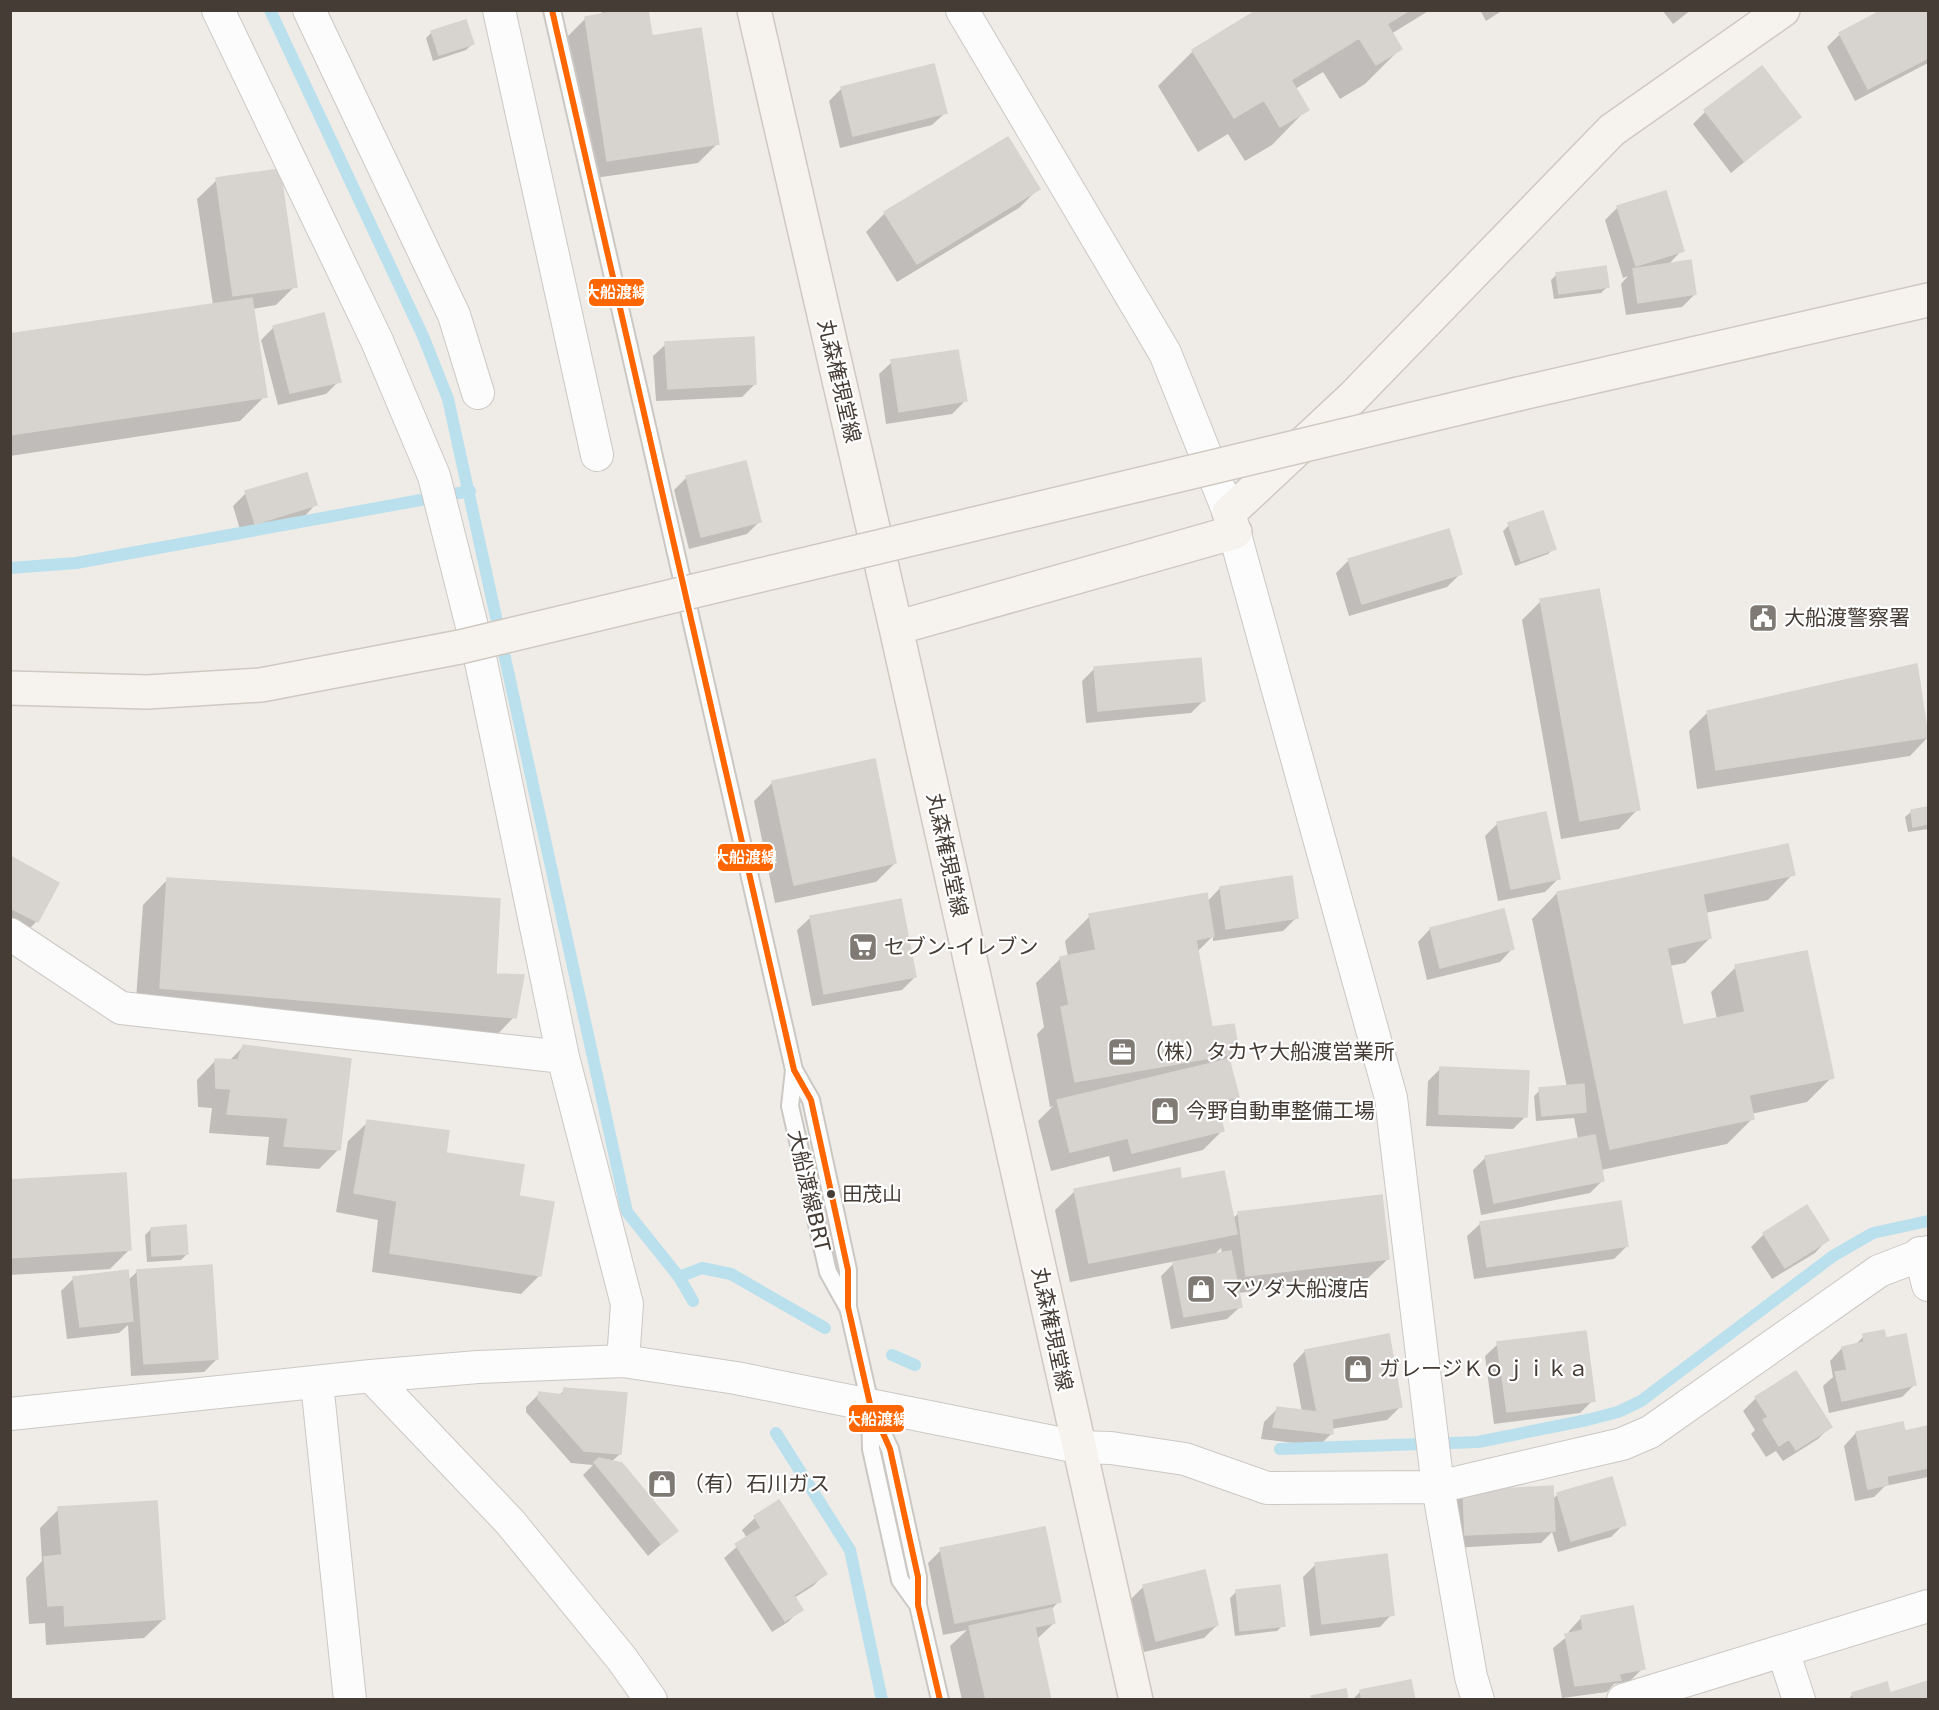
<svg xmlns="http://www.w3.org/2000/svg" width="1939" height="1710" font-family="'DejaVu Sans','Noto Sans JP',sans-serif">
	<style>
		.shadow { fill: #0003; fill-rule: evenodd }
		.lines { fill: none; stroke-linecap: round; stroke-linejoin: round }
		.stream { stroke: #b9e0ec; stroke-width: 12 }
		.building { fill: #d7d3cf; stroke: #d7d3ce; stroke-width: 1.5 }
		.lane-casing { stroke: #cbc8c4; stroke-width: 20 }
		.street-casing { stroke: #cbc8c4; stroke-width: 34 }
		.secondary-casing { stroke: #cfc9c1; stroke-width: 36 }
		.lane { stroke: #fdfcfc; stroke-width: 16 }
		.street { stroke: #fdfcfc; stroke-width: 32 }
		.secondary { stroke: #f6f2ed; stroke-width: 33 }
		.secondary-bridge-casing { stroke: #cfc9c1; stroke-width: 36; stroke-linecap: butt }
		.secondary-bridge { stroke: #f6f2ed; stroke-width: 33 }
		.bus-1-casing { stroke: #fff; stroke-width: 10 }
		.bus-1 { stroke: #f60; stroke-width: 6 }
		.bus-dot { fill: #453c35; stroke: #fff; stroke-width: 2 }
		.labels { text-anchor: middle; stroke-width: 4.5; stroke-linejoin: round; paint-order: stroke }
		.bus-label { font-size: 20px; fill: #453c35; stroke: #fff; text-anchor: start }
		.street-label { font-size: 21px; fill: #453c35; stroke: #fff }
		.poi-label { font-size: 21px; fill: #453c35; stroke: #fff; text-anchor: start }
		.line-badge { stroke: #fff; stroke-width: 2 }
		.badge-label { font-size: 16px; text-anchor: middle; font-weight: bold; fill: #fff }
	</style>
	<rect width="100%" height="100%" fill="#efece8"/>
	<path class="shadow" d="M 603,10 L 647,10 L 651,37 L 717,144 L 698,163 L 588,179 L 566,38 L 586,18 L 601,16 Z
		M 1260,10 L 1430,10 L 1391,34 L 1400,49 L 1365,84 L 1340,99 L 1323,72 L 1295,89 L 1307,109 L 1272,145 L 1245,161 L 1228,134 L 1198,152 L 1158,86 L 1193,51 Z
		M 1480,10 L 1503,10 L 1486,21 Z
		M 1662,10 L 1691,10 L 1673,24 Z
		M 1886,10 L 1928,10 L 1928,63 L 1855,101 L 1827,47 L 1840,34 Z
		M 432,32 L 472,44 L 466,50 L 433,61 L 426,38 Z
		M 842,88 L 945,113 L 932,125 L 840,148 L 829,101 Z
		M 1705,112 L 1799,117 L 1731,173 L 1693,124 Z
		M 217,180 L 295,286 L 276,305 L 252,309 L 265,396 L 240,421 L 10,456 L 10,336 L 213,305 L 197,199 Z
		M 1038,189 L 1019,208 L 897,282 L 866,232 L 885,213 Z
		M 1618,207 L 1682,250 L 1668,265 L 1695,294 L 1682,307 L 1626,315 L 1621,284 L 1628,276 L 1623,278 L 1605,220 Z
		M 1557,274 L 1607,287 L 1601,293 L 1554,299 L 1551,280 Z
		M 274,327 L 339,381 L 326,394 L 278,405 L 261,340 Z
		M 666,344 L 755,384 L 742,397 L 656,401 L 653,356 Z
		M 892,362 L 965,401 L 952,414 L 886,424 L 879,374 Z
		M 687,477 L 760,521 L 747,534 L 689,549 L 674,490 Z
		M 246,493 L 315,505 L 303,518 L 242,536 L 233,506 Z
		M 1509,525 L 1554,548 L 1548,554 L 1515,566 L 1503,531 Z
		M 1349,560 L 1460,574 L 1447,587 L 1349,616 L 1336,573 Z
		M 1541,601 L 1638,809 L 1619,829 L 1561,839 L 1522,620 Z
		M 1916,666 L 1928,737 L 1910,756 L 1697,789 L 1689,731 L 1708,712 Z
		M 1095,668 L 1204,700 L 1191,713 L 1086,723 L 1082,681 Z
		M 773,782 L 895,863 L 876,882 L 775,903 L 754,801 Z
		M 1928,808 L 1928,829 L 1908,832 L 1905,817 L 1912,811 Z
		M 1498,823 L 1558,879 L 1545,892 L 1498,901 L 1485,836 Z
		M 10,858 L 57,883 L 36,922 L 24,934 L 10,927 Z
		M 1793,874 L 1768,900 L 1705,913 L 1710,938 L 1685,963 L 1669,966 L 1681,1026 L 1717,1019 L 1711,992 L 1736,967 L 1832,1077 L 1807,1102 L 1751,1114 L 1752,1119 L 1727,1144 L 1601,1170 L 1603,1180 L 1590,1193 L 1481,1215 L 1473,1170 L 1486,1157 L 1578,1139 L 1574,1118 L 1536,1121 L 1534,1096 L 1540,1090 L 1567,1087 L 1532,919 L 1557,893 Z
		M 168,879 L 494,975 L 514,1017 L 489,1043 L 135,1013 L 143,905 Z
		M 1220,888 L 1296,918 L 1283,931 L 1213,941 L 1213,936 L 1197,952 L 1211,1029 L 1237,1052 L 1228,1061 L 1237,1097 L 1219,1115 L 1223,1130 L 1203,1150 L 1113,1172 L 1109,1156 L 1051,1171 L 1038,1121 L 1053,1106 L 1050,1107 L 1037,1034 L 1044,1027 L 1036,983 L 1061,958 L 1068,957 L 1065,941 L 1090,916 L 1207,902 Z
		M 900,901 L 915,977 L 902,990 L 812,1006 L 797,930 L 810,918 Z
		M 1430,929 L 1512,949 L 1500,962 L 1427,980 L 1418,942 Z
		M 243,1047 L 339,1149 L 319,1169 L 266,1165 L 269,1137 L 209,1133 L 212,1108 L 198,1107 L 197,1080 L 216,1060 L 229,1061 Z
		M 1441,1068 L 1526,1116 L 1513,1129 L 1426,1126 L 1428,1081 Z
		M 368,1122 L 444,1154 L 518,1197 L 540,1275 L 521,1294 L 372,1272 L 378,1220 L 336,1212 L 348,1141 Z
		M 10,1181 L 129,1250 L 110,1269 L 10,1275 Z
		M 1180,1181 L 1232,1219 L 1239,1213 L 1388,1259 L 1368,1278 L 1238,1293 L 1240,1307 L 1227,1319 L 1171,1329 L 1161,1276 L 1176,1261 L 1070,1282 L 1055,1210 L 1075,1191 ZM 1221,1248 L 1222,1254 L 1214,1255 Z
		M 1620,1203 L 1627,1246 L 1614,1259 L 1474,1279 L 1467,1236 L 1480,1224 Z
		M 151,1229 L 187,1254 L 181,1260 L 147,1262 L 145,1235 Z
		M 1764,1234 L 1827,1240 L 1815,1253 L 1772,1279 L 1751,1247 Z
		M 138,1271 L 217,1359 L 204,1372 L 131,1376 L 128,1325 L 119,1333 L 67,1339 L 61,1291 L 74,1278 L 127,1281 Z
		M 1864,1336 L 1885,1340 L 1915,1384 L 1902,1397 L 1829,1413 L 1823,1386 L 1833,1377 L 1830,1361 L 1842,1348 L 1854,1346 Z
		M 1498,1344 L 1593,1400 L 1580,1413 L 1494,1424 L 1485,1356 Z
		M 1305,1351 L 1400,1407 L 1387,1420 L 1331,1429 L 1332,1433 L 1319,1446 L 1261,1439 L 1264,1422 L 1277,1409 L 1302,1412 L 1293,1364 Z
		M 1796,1373 L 1830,1427 L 1818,1439 L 1783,1461 L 1776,1451 L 1766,1457 L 1751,1434 L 1755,1430 L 1743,1411 L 1756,1398 Z
		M 565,1390 L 620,1454 L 611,1462 L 676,1531 L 648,1556 L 583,1475 L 593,1465 L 571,1463 L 526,1412 L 526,1407 L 539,1394 L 558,1396 Z
		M 1928,1428 L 1928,1477 L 1885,1486 L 1874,1497 L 1855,1501 L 1844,1446 L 1856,1433 L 1904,1433 Z
		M 1464,1492 L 1552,1500 L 1558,1494 L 1624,1524 L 1611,1537 L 1558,1552 L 1552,1532 L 1541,1543 L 1453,1548 L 1451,1505 Z
		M 59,1509 L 164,1619 L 144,1638 L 46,1645 L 45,1623 L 29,1624 L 26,1578 L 42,1561 L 40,1528 Z
		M 755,1518 L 825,1574 L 813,1586 L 794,1598 L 801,1609 L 788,1622 L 772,1632 L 724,1558 L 747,1538 L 742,1530 Z
		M 941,1550 L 1059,1601 L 1051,1610 L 1054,1623 L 1036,1640 L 1050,1700 L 962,1700 L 950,1646 L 967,1630 L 943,1635 L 928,1563 Z
		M 1316,1564 L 1392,1614 L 1380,1627 L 1310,1636 L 1303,1577 Z
		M 1144,1586 L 1217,1625 L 1204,1638 L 1144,1652 L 1131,1599 Z
		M 1236,1592 L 1283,1625 L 1277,1631 L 1235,1636 L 1230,1598 Z
		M 1581,1618 L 1643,1668 L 1630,1681 L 1614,1684 L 1607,1692 L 1562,1698 L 1553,1648 L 1569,1635 L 1569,1631 Z
		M 1928,1682 L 1928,1700 L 1848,1700 L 1852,1695 L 1886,1684 L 1889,1695 Z
		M 1361,1691 L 1413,1700 L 1352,1700 Z"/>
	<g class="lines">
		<path class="stream" d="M 270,10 L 423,336 L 448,399 L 627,1212 L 679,1277 L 693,1301
			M 10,568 L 76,563 L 470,491
			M 679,1277 L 702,1268 L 731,1274 L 825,1328
			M 892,1355 L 915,1365
			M 776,1433 L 850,1550 L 882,1700
			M 1280,1449 L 1478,1442 L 1587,1420 L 1618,1412 L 1641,1401 L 1833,1256 L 1873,1233 L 1928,1221"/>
	</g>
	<path class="building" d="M 648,10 L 652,36 L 701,28 L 719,144 L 607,161 L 585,17 L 622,10 Z
		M 1257,10 L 1410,10 L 1387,24 L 1402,49 L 1376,65 L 1359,38 L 1291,80 L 1309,110 L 1280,127 L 1264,100 L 1234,118 L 1192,50 Z
		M 1882,10 L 1928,10 L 1928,58 L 1868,89 L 1839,33 Z
		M 466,20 L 474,44 L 439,55 L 431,31 Z
		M 934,64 L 947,113 L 853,136 L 841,87 Z
		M 1762,66 L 1801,117 L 1744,161 L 1704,110 Z
		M 1008,137 L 1040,189 L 917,264 L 884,212 Z
		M 280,169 L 297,287 L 233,296 L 216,178 Z
		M 1666,191 L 1684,251 L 1636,266 L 1617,206 Z
		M 1691,260 L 1696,294 L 1638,303 L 1633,269 Z
		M 1606,266 L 1609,287 L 1559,294 L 1556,273 Z
		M 252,298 L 267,397 L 10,435 L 10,334 Z
		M 324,313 L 341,382 L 290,393 L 273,326 Z
		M 754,337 L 756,384 L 668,389 L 665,342 Z
		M 958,350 L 967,401 L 899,412 L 891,360 Z
		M 746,461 L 761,522 L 701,537 L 686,476 Z
		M 307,473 L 317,505 L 255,524 L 245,491 Z
		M 1543,511 L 1556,549 L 1521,561 L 1508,523 Z
		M 1449,529 L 1462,574 L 1362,604 L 1348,559 Z
		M 1599,589 L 1640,810 L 1580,821 L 1540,599 Z
		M 1201,658 L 1205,701 L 1098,711 L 1094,667 Z
		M 1917,664 L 1928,737 L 1716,770 L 1707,711 Z
		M 875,759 L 896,863 L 794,885 L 772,781 Z
		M 1928,807 L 1928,824 L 1913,827 L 1911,810 Z
		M 1546,812 L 1560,879 L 1511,889 L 1497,822 Z
		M 1788,844 L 1795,875 L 1703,894 L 1711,938 L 1667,948 L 1683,1025 L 1745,1012 L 1735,965 L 1807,951 L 1834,1078 L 1749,1095 L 1754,1119 L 1610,1149 L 1557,892 Z
		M 10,856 L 59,883 L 38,922 L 10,908 Z
		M 1292,876 L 1298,918 L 1226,929 L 1220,887 Z
		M 167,878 L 500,899 L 496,974 L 524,975 L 516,1018 L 160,988 Z
		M 1207,893 L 1214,936 L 1196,940 L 1212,1027 L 1234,1024 L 1239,1053 L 1075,1082 L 1061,1007 L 1069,1005 L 1060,957 L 1096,950 L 1089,914 Z
		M 901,899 L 916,977 L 824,994 L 810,916 Z
		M 1504,909 L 1514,949 L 1440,968 L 1430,928 Z
		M 243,1045 L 351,1059 L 340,1150 L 284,1146 L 288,1118 L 227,1114 L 231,1089 L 216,1088 L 215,1059 L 238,1060 Z
		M 1229,1059 L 1239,1097 L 1217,1102 L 1224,1131 L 1132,1153 L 1128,1138 L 1070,1152 L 1057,1100 Z
		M 1440,1067 L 1529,1071 L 1527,1117 L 1439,1114 Z
		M 1584,1084 L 1586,1112 L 1542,1116 L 1539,1088 Z
		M 367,1120 L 449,1131 L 446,1153 L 524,1165 L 519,1196 L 554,1202 L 541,1276 L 390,1253 L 397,1201 L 354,1193 Z
		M 1595,1135 L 1604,1181 L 1494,1203 L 1485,1156 Z
		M 1180,1168 L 1181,1179 L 1224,1171 L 1237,1234 L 1089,1263 L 1074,1189 Z
		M 126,1173 L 131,1250 L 10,1258 L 10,1180 Z
		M 1382,1195 L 1389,1259 L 1246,1276 L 1238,1212 Z
		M 1621,1201 L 1628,1246 L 1487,1267 L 1480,1222 Z
		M 1807,1205 L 1829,1240 L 1785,1268 L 1763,1233 Z
		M 186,1225 L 188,1254 L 152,1256 L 151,1228 Z
		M 1231,1251 L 1242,1307 L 1184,1317 L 1173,1262 Z
		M 212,1265 L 218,1359 L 144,1364 L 137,1270 Z
		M 128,1270 L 133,1321 L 80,1327 L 73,1277 Z
		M 1884,1330 L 1886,1338 L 1906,1334 L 1916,1385 L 1842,1401 L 1835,1372 L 1847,1370 L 1842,1347 L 1864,1342 L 1863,1334 Z
		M 1586,1331 L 1595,1401 L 1507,1412 L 1497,1342 Z
		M 1389,1334 L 1402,1407 L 1332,1419 L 1333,1434 L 1273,1427 L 1277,1407 L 1317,1412 L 1305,1350 Z
		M 1796,1371 L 1832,1427 L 1796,1450 L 1789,1439 L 1779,1446 L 1763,1420 L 1768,1417 L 1755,1397 Z
		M 564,1388 L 627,1393 L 621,1454 L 584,1451 L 538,1399 L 539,1392 L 563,1395 Z
		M 1903,1422 L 1905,1431 L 1928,1426 L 1928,1468 L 1887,1476 L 1888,1485 L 1868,1489 L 1856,1432 Z
		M 599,1458 L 622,1463 L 678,1531 L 661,1544 L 594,1462 Z
		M 1612,1477 L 1626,1525 L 1571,1541 L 1557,1493 Z
		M 1553,1486 L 1555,1531 L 1465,1535 L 1463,1491 Z
		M 779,1500 L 827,1574 L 794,1595 L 803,1610 L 785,1621 L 735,1544 L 761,1528 L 754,1516 Z
		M 157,1501 L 165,1619 L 65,1626 L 64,1605 L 48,1606 L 44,1557 L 62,1555 L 58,1507 Z
		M 1045,1527 L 1061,1602 L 955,1623 L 940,1548 Z
		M 1387,1554 L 1394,1615 L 1322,1624 L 1315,1563 Z
		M 1205,1570 L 1218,1625 L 1156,1641 L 1143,1585 Z
		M 1280,1585 L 1285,1626 L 1240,1631 L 1236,1590 Z
		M 1633,1606 L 1645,1669 L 1619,1674 L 1621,1680 L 1575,1686 L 1565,1634 L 1583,1630 L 1581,1616 Z
		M 1052,1608 L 1055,1623 L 1035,1627 L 1051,1700 L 986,1700 L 969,1626 Z
		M 1411,1680 L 1415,1700 L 1362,1700 L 1360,1690 Z
		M 1928,1681 L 1928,1700 L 1854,1700 L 1852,1693 L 1887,1682 L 1890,1693 Z
		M 1346,1689 L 1348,1700 L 1312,1700 L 1311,1696 Z"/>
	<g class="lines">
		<g class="lane-casing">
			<path id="lane" d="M 552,10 L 794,1070 L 811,1100 L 848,1270 L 848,1307 L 870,1404 L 871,1449 L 900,1580 L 918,1605
				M 794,1070 L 790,1106 L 828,1272 L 847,1306
				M 873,1413 L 890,1449 L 918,1577 L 918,1605 L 940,1700"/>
		</g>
		<g class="street-casing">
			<path id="street" d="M 218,10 L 377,341 L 434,476 L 481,662 L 563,1057 L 627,1304 L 623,1361
				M 309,10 L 454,315 L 478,393
				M 499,10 L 597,455
				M 962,10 L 1165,353 L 1229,513 L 1391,1098 L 1438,1487 L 1471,1677 L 1478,1700
				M 10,934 L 121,1008 L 563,1057
				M 1920,1253 L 1928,1285
				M 371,1376 L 510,1522 L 622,1659 L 651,1700
				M 317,1383 L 350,1700
				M 10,1414 L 371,1376 L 478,1367 L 623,1361 L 736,1378 L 1078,1447 L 1111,1448 L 1185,1459 L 1267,1488 L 1438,1487 L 1622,1444 L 1650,1432 L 1879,1271 L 1928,1252
				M 1783,1651 L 1799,1700
				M 1623,1700 L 1928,1606"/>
		</g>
		<g class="secondary-casing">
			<path id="secondary" d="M 754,10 L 896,628 L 1136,1700
				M 1518,394 L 1928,300
				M 1229,513 L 1352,398 L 1612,130 L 1783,10
				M 896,628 L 1235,532
				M 10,688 L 147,692 L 261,685 L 460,647"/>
		</g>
		<use href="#lane" class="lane"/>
		<use href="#street" class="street"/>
		<use href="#secondary" class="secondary"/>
		<g class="secondary-bridge-casing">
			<path id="secondary-bridge" d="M 460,647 L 1518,394"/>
		</g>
		<use href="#secondary-bridge" class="secondary-bridge"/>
		<g class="bus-1-casing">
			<path id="bus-1" d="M 552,10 L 794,1070 L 811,1100 L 848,1270 L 848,1307 L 870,1404 L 890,1449 L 918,1577 L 918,1605 L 940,1700"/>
		</g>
		<use href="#bus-1" class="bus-1"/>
	</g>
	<defs>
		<g id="civic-square" transform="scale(1.5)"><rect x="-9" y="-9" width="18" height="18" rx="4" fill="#807a74" stroke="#fff"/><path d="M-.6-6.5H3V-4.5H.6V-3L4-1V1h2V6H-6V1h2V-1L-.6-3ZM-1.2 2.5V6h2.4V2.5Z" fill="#fff"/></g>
		<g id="supermarket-square" transform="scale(1.5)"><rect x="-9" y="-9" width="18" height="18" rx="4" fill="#807a74" stroke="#fff"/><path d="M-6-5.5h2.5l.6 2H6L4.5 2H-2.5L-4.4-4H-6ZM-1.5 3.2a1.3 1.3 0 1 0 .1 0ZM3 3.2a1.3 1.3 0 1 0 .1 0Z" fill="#fff"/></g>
		<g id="office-square" transform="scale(1.5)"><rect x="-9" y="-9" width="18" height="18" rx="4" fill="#807a74" stroke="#fff"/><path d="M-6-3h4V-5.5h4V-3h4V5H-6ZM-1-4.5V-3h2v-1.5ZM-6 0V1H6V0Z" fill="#fff"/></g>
		<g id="shop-square" transform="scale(1.5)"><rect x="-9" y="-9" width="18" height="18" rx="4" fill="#807a74" stroke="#fff"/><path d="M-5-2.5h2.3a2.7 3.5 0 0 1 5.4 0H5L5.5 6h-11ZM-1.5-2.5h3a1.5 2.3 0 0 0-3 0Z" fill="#fff"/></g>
	</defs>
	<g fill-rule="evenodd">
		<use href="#civic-square" x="1763" y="618"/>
		<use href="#supermarket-square" x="863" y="947"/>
		<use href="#office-square" x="1122" y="1052"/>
		<use href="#shop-square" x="1165" y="1111"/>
		<use href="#shop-square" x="1201" y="1289"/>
		<use href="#shop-square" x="1358" y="1369"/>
		<use href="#shop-square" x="662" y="1484"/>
	</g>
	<circle class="bus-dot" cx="831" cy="1194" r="5"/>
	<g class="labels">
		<g class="bus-label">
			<text x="842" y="1201">田茂山</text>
		</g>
		<g class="street-label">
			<text transform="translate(839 381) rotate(77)" y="7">丸森権現堂線</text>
			<text transform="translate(947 855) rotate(78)" y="7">丸森権現堂線</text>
			<text transform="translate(809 1191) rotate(77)" y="7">大船渡線BRT</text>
			<text transform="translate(1052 1329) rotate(78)" y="7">丸森権現堂線</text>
		</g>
		<g class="poi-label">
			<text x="1784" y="625">大船渡警察署</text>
			<text x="884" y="954">セブン-イレブン</text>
			<text x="1143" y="1059">（株）タカヤ大船渡営業所</text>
			<text x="1186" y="1118">今野自動車整備工場</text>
			<text x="1222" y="1296">マツダ大船渡店</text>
			<text x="1379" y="1376">ガレージＫｏｊｉｋａ</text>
			<text x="683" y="1491">（有）石川ガス</text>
		</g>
	</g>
	<g class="line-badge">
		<rect x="588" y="278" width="57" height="29" rx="6" fill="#f60"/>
		<rect x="717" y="843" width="57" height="29" rx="6" fill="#f60"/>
		<rect x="848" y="1404" width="57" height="29" rx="6" fill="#f60"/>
	</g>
	<g class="badge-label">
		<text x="616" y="298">大船渡線</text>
		<text x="745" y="863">大船渡線</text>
		<text x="877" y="1425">大船渡線</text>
	</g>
	<rect width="1939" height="1710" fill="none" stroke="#453c35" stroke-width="24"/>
</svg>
